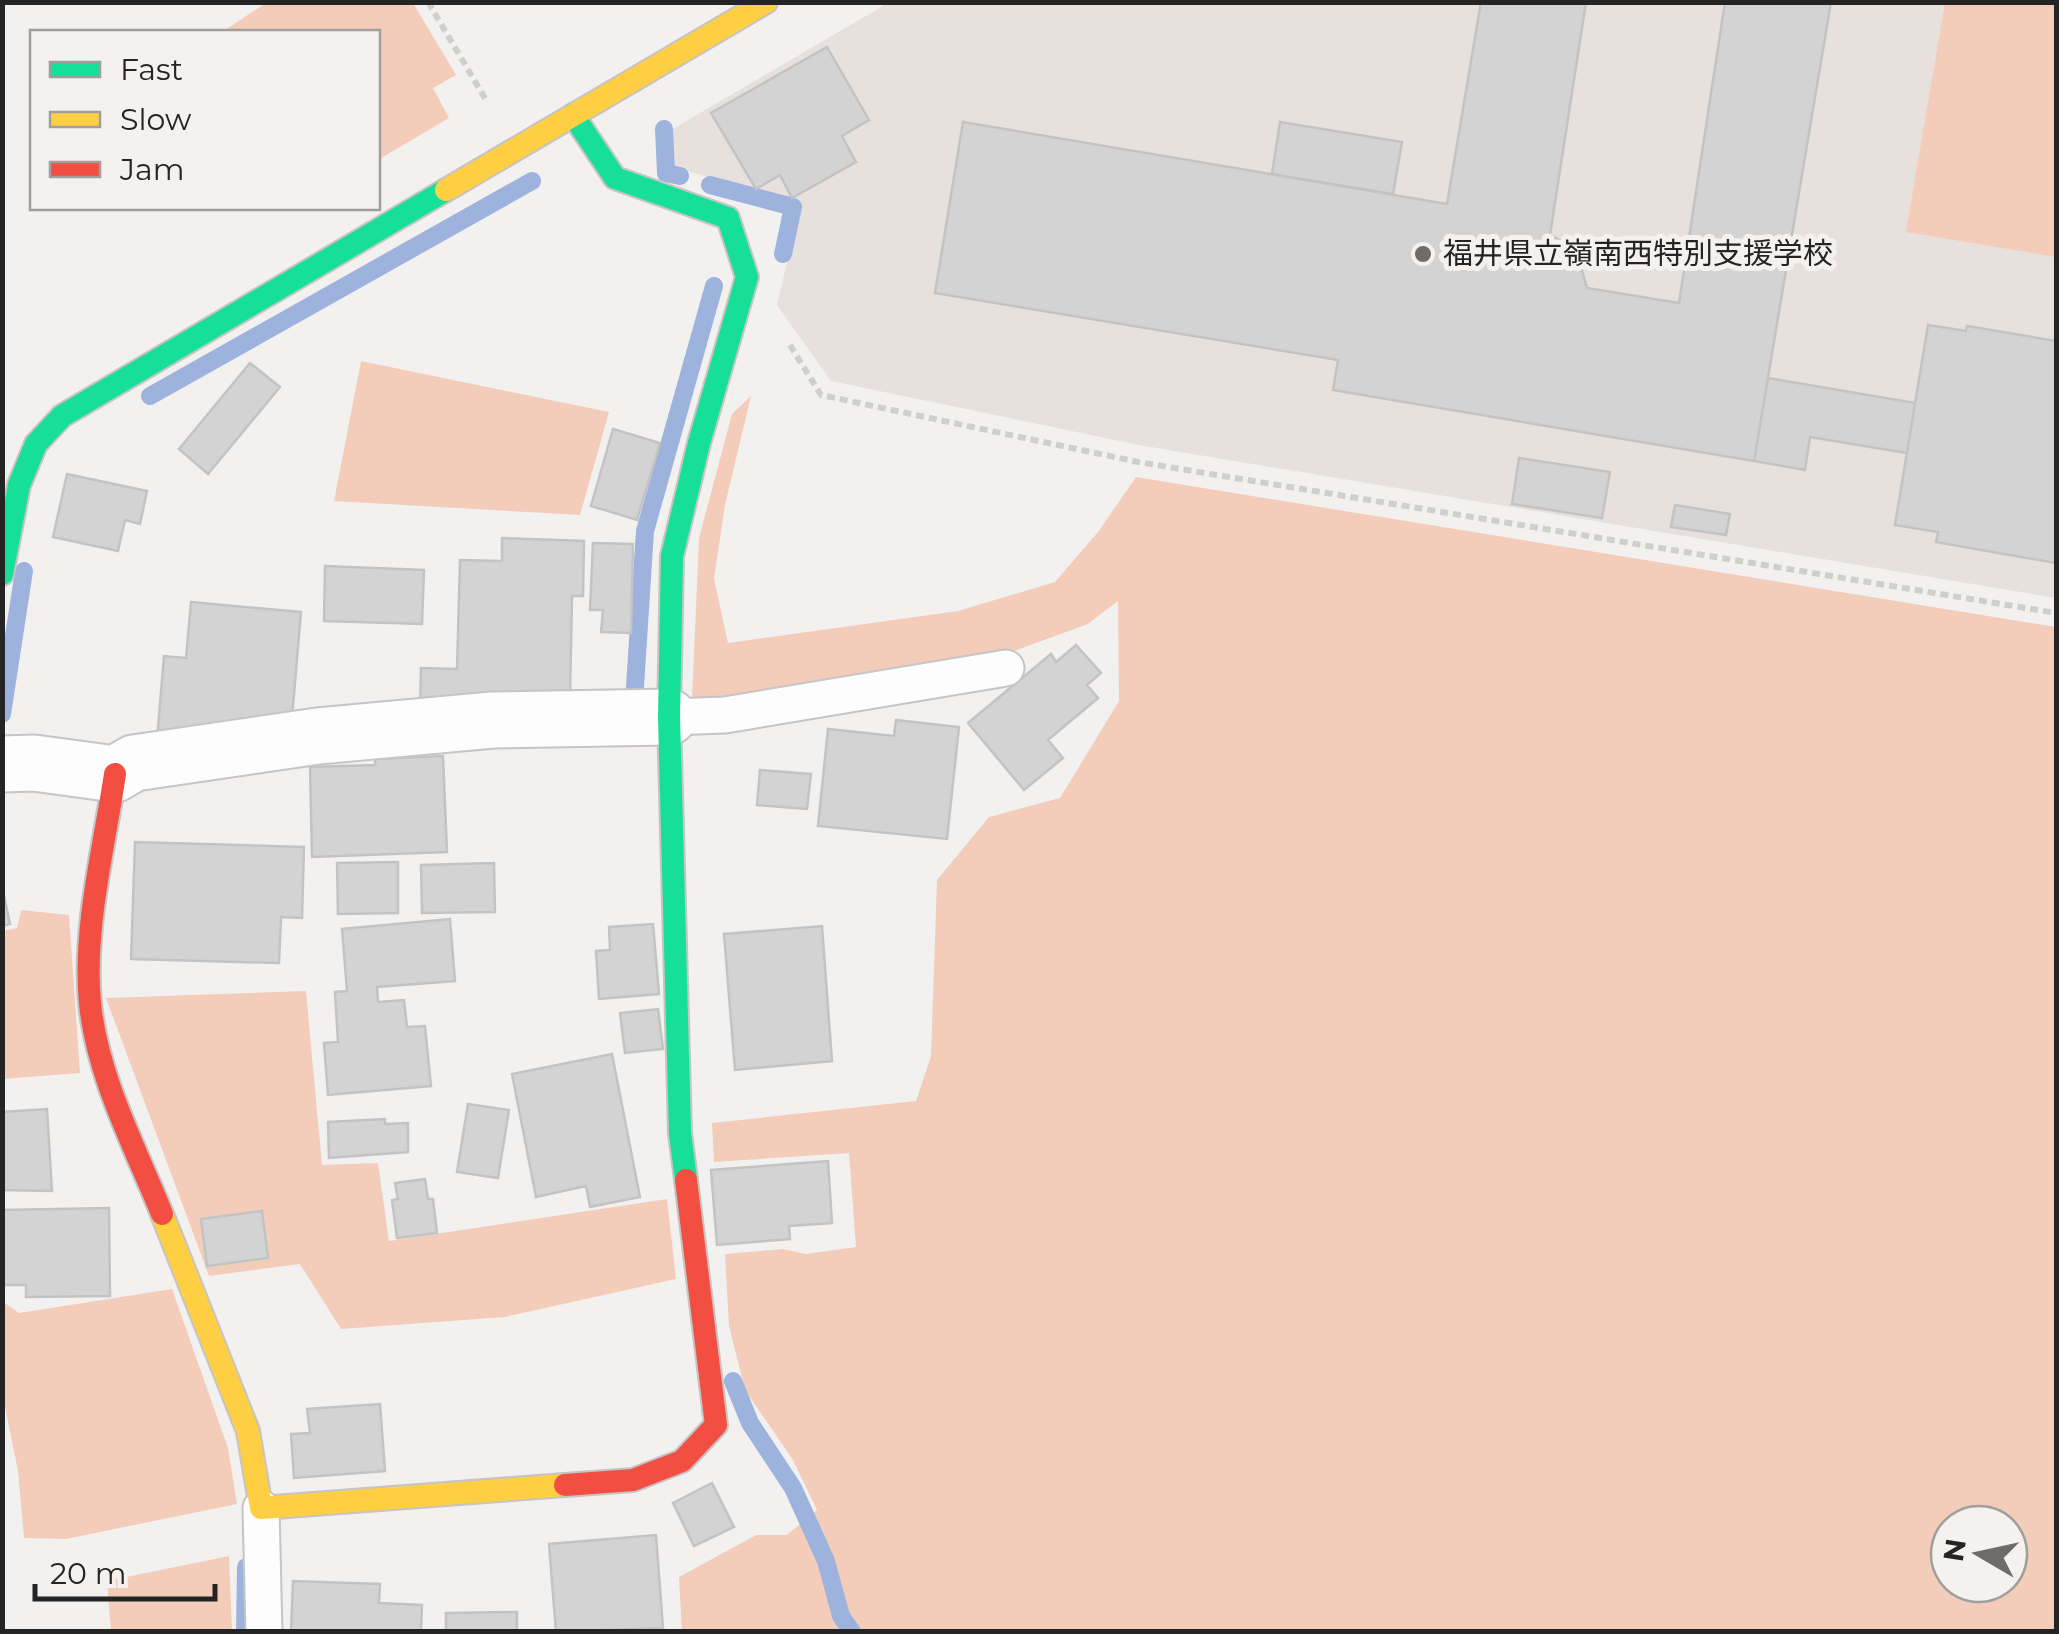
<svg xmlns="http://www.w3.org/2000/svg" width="2059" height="1634" font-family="Montserrat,'Noto Sans JP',sans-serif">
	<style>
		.built { fill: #e7e0dc }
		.green { fill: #f3cdba; fill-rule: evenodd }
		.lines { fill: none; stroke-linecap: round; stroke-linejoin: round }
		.stream { stroke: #9db3de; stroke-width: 18 }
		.building { fill: #d4d3d3; stroke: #c4c3c3; stroke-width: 2.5 }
		.lane-casing { stroke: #c6c4c4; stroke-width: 39 }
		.street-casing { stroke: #c6c4c4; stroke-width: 59 }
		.fast-casing { stroke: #c6c4c4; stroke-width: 26 }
		.slow-casing { stroke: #c6c4c4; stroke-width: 26 }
		.jam-casing { stroke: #c6c4c4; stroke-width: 26 }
		.path { stroke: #cfcfce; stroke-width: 6; stroke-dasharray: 8 5; stroke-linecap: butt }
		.lane { stroke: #fdfdfd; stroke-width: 35 }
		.street { stroke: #fdfdfd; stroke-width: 55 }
		.fast { stroke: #16e098; stroke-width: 22 }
		.slow { stroke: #ffcf43; stroke-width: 22 }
		.jam { stroke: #f24e42; stroke-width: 22 }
		.poi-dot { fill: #6d6c6b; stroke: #f4f1ef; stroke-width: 4 }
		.labels { text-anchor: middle; stroke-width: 10; stroke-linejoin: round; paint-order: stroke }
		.poi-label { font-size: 30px; fill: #252424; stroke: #f4f1ef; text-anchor: start }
	</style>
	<rect width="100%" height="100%" fill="#f3f1f0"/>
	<path class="built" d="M 888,3 L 2056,3 L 2056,598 L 1139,445 L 831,381 L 777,305 L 801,203 L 673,167 L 671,130 Z"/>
	<path class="green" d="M 266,3 L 413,3 L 456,75 L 433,88 L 449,118 L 378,160 L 378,32 L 222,32 Z
		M 1945,3 L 2056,3 L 2056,257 L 1906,232 Z
		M 361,361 L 609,412 L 580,515 L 334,501 Z
		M 751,396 L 725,505 L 714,579 L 728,643 L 958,611 L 1055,582 L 1098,532 L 1136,477 L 2056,627 L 2056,1631 L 682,1632 L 679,1577 L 756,1535 L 787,1535 L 817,1510 L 793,1460 L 745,1390 L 729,1326 L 725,1254 L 783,1249 L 806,1254 L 856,1247 L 849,1153 L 714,1162 L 712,1123 L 916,1101 L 931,1056 L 937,880 L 989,817 L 1060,798 L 1119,701 L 1118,601 L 1088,624 L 1011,652 L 724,699 L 692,699 L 699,538 L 732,414 ZM 1949,1524 L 2009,1524 L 2009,1584 L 1949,1584 Z
		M 21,910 L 69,915 L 80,1073 L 3,1079 L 3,931 L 17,928 Z
		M 306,991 L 322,1165 L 378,1163 L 389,1241 L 667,1199 L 676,1279 L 505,1317 L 341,1329 L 300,1264 L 209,1276 L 106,998 Z
		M 172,1289 L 228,1448 L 237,1504 L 66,1539 L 24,1538 L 18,1471 L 3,1397 L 2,1301 L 19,1313 Z
		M 229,1556 L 232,1631 L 111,1631 L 107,1581 Z"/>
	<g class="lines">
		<path class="stream" d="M 664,129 L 666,173 L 680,176
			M 710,185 L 793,207 L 783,254
			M 150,396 L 532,181
			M 635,687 L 645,531 L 714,286
			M 2,714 L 24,571
			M 733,1381 L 750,1423 L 793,1488 L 826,1561 L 841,1616 L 852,1632
			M 245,1632 L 246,1567"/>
	</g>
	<path class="building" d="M 1481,2 L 1586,2 L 1550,235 L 1562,241 L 1579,260 L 1587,288 L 1679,303 L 1725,2 L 1831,2 L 1754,461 L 1333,390 L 1338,360 L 935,293 L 963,122 L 1447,204 Z
		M 827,47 L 869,120 L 842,136 L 856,162 L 792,198 L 780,175 L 756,189 L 711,113 Z
		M 1280,122 L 1402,142 L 1393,194 L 1272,174 Z
		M 1928,325 L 1966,331 L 1967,326 L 2056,341 L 2056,563 L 1936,542 L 1938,532 L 1895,525 Z
		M 250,363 L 280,387 L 208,474 L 179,449 Z
		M 1768,378 L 1915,403 L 1907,453 L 1810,437 L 1805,470 L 1754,461 Z
		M 613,429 L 660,443 L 637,520 L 591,506 Z
		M 1519,458 L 1610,472 L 1602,518 L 1512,504 Z
		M 67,474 L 147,491 L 140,524 L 125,520 L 118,551 L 53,537 Z
		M 1675,505 L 1730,514 L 1726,535 L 1671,527 Z
		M 502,538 L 584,541 L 583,596 L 572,596 L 570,698 L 420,711 L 421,668 L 457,669 L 460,560 L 502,561 Z
		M 593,543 L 633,544 L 631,633 L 601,632 L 603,610 L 590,610 Z
		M 325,566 L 424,570 L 422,624 L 324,621 Z
		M 191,602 L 301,612 L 290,741 L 157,740 L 164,656 L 186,658 Z
		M 1076,645 L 1101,673 L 1087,685 L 1098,698 L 1048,740 L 1063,758 L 1024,790 L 968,723 L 1051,654 L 1056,662 Z
		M 896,720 L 959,727 L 947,839 L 818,826 L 828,729 L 894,736 Z
		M 443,756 L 447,852 L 312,857 L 310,767 L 375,765 L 375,759 Z
		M 760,770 L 811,774 L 807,809 L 757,805 Z
		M 135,842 L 304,847 L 302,918 L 281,917 L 279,963 L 131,959 Z
		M 398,862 L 398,913 L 338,914 L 337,863 Z
		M 494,863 L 495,912 L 422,913 L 421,865 Z
		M 2,886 L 10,924 L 2,926 Z
		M 450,919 L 455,981 L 377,987 L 378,1002 L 404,1000 L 407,1027 L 425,1026 L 431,1086 L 328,1095 L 324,1043 L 338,1042 L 335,992 L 347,991 L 342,929 Z
		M 653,924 L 659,994 L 599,999 L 596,951 L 610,950 L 609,927 Z
		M 822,926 L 832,1061 L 735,1070 L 724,934 Z
		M 658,1009 L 663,1049 L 625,1053 L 620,1013 Z
		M 612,1054 L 640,1197 L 590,1207 L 586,1186 L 536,1197 L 512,1074 Z
		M 468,1104 L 509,1110 L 498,1178 L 457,1172 Z
		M 47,1109 L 52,1191 L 2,1190 L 2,1112 Z
		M 385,1119 L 385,1124 L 408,1123 L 408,1152 L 329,1158 L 328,1122 Z
		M 828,1161 L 832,1223 L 789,1226 L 790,1239 L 717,1245 L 711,1170 Z
		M 425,1179 L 428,1199 L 433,1199 L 437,1233 L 397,1238 L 392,1200 L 398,1199 L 395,1183 Z
		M 109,1208 L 110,1296 L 26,1297 L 26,1285 L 2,1285 L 2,1210 Z
		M 262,1211 L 268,1258 L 207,1266 L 201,1219 Z
		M 380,1404 L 385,1471 L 294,1478 L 291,1434 L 310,1433 L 307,1409 Z
		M 712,1483 L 734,1527 L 694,1546 L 673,1503 Z
		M 656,1535 L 663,1628 L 556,1632 L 549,1544 Z
		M 293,1581 L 380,1584 L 379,1603 L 422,1605 L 421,1632 L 291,1632 Z
		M 517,1612 L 517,1632 L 446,1632 L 446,1613 Z"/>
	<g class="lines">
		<g class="lane-casing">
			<path id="lane" d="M 669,717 L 725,715 L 1006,668
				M 261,1508 L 264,1632"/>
		</g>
		<g class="street-casing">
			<path id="street" d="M 2,764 L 34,763 L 115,774 L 134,763 L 318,736 L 493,720 L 669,717"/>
		</g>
		<g class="fast-casing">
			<path id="fast" d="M 573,115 L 615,178 L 728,218 L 747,277 L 699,443 L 672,556 L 669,717 L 680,1133 L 686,1180
				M 2,574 L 19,485 L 36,444 L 62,416 L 446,190"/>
		</g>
		<g class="slow-casing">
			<path id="slow" d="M 446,190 L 766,2
				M 162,1214 L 248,1431 L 261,1508 L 565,1485"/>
		</g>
		<g class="jam-casing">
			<path id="jam" d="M 115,774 C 104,848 83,928 90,1003 C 97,1076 135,1147 162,1214
				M 565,1485 L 633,1480 L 682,1461 L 716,1425 L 686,1180"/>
		</g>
		<path class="path" d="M 428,2 L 486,100
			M 790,345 L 821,395 L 1138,462 L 2056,613"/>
		<use href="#lane" class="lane"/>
		<use href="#street" class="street"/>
		<use href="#fast" class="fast"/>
		<use href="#slow" class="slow"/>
		<use href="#jam" class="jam"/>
	</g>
	<circle class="poi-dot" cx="1423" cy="254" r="10"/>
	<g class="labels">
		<g class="poi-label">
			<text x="1443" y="264">福井県立嶺南西特別支援学校</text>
		</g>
	</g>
	<rect width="2059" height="1634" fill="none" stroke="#252424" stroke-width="10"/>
	<rect x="30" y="30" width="350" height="180" fill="#f4f1ef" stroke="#a19f9e" stroke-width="2.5"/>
	<rect x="50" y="62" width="50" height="15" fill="#16e098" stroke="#a19f9e" stroke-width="2.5"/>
	<text x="120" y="80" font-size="30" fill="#252424">Fast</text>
	<rect x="50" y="112" width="50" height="15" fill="#ffcf43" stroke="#a19f9e" stroke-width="2.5"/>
	<text x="120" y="130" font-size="30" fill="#252424">Slow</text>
	<rect x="50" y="162" width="50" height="15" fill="#f24e42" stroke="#a19f9e" stroke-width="2.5"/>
	<text x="120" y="180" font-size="30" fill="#252424">Jam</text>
	<g transform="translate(1979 1554) rotate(279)"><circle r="48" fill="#f4f1ef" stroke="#a19f9e" stroke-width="2.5"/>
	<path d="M0-8L18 38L0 25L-18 38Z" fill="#6d6c6b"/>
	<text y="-15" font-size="28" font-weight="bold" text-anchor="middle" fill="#252424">N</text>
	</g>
	<path d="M35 1584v15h180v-15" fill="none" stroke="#252424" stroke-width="5"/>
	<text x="50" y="1584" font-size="30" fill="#252424" stroke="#f4f1ef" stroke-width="8" paint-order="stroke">20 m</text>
</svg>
